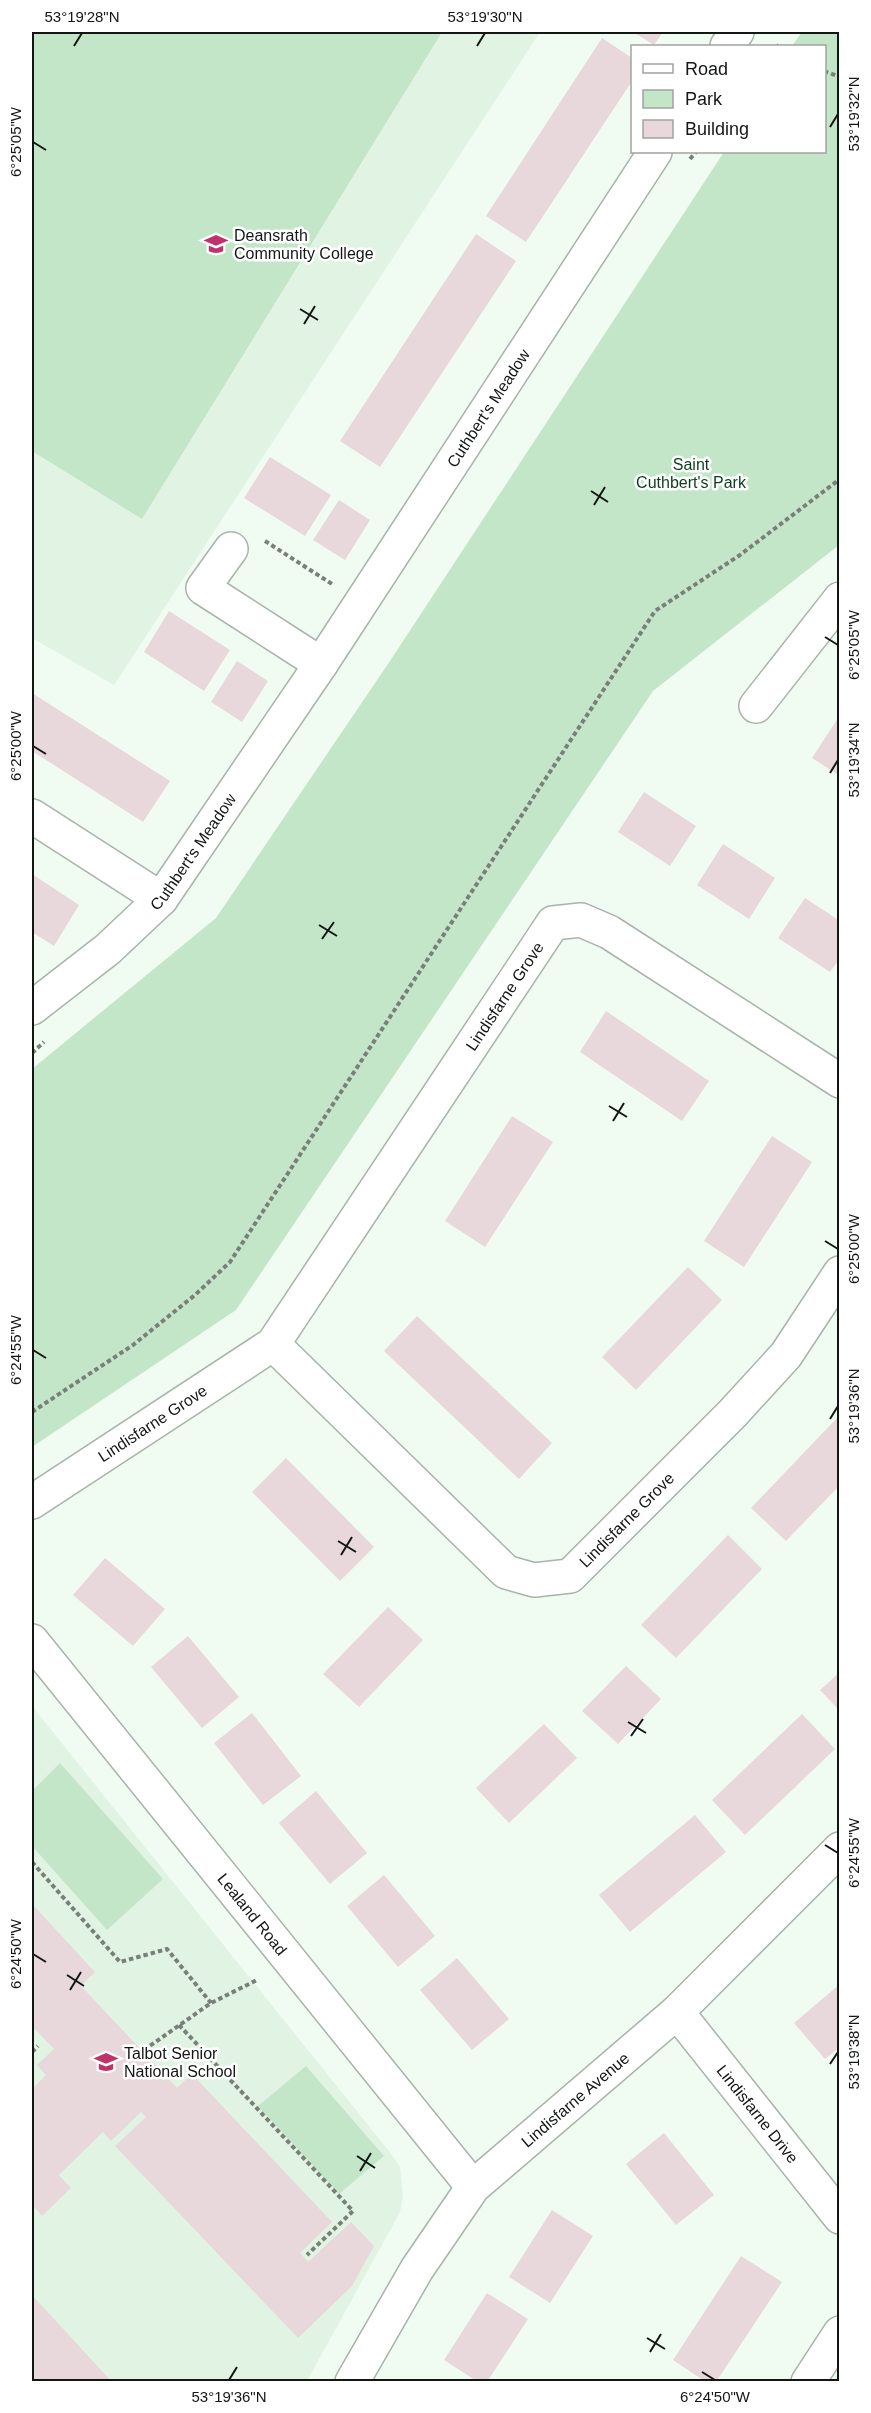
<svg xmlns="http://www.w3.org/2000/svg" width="871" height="2413" font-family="Helvetica,sans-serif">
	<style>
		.built { fill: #e1f3e3 }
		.green { fill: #c4e6c8 }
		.building { fill: #e8d8dc }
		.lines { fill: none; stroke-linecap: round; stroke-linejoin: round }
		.street-casing { stroke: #a8b3a9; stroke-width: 36 }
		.path { stroke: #79807a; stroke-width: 4; stroke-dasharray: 4.5 3; stroke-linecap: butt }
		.street { stroke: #fff; stroke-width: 33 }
		.ticks { fill: none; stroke: #131714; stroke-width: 2 }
		.labels { text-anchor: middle; stroke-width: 5; stroke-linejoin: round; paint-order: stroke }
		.poi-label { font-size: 16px; fill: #131714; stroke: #fff; text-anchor: start }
		.street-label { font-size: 16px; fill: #131714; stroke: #fff }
		.park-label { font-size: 16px; fill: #093f19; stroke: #fff }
		.neatline { fill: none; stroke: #131714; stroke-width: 2 }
		.ticks-label { font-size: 15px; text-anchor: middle; fill: #131714 }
	</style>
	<rect width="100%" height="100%" fill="#f0fbf1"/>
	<path class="built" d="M 32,32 L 540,32 L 114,685 L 32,638 Z
		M 32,1706 L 392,2155 L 400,2167 L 403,2196 L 400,2212 L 307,2381 L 32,2381 Z"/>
	<path class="green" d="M 32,32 L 442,32 L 142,519 L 32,451 Z
		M 802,32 L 839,32 L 839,545 L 653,691 L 236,1310 L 32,1447 L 32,1069 L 216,918 L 390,661 L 724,152 L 824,152 L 824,46 L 792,46 Z
		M 60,1763 L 163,1879 L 107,1930 L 32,1846 L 32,1791 Z
		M 306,2066 L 384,2156 L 339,2194 L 258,2106 Z"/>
	<path class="building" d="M 633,32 L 663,32 L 654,45 Z
		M 602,38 L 632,58 L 632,81 L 526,242 L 486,216 Z
		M 476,234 L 516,261 L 380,467 L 340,441 Z
		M 270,457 L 331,495 L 305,536 L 244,498 Z
		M 339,500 L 370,520 L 345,560 L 313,540 Z
		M 169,611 L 230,650 L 204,691 L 144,652 Z
		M 237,661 L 268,681 L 242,722 L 211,702 Z
		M 32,693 L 170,781 L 143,822 L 32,751 Z
		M 840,715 L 840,776 L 812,758 Z
		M 644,792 L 696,826 L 670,866 L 618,832 Z
		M 723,844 L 775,878 L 749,919 L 697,885 Z
		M 32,874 L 79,905 L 54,946 L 32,932 Z
		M 805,898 L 840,921 L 840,958 L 830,972 L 778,938 Z
		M 606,1011 L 709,1081 L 682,1121 L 580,1052 Z
		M 512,1116 L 553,1142 L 485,1247 L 445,1221 Z
		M 772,1136 L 812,1162 L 744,1267 L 704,1241 Z
		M 688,1267 L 722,1300 L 636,1390 L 602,1357 Z
		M 417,1316 L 552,1443 L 519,1479 L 384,1351 Z
		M 837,1418 L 840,1420 L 840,1485 L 786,1541 L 751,1508 Z
		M 286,1458 L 374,1547 L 340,1581 L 252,1492 Z
		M 728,1535 L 762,1569 L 676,1658 L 641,1625 Z
		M 105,1558 L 165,1609 L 133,1646 L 73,1595 Z
		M 388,1607 L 423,1640 L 359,1707 L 323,1674 Z
		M 188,1636 L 239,1697 L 202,1728 L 151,1667 Z
		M 626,1666 L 661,1699 L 618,1744 L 582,1711 Z
		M 840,1672 L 840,1711 L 820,1690 Z
		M 252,1713 L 301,1776 L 263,1805 L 214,1743 Z
		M 802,1714 L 835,1749 L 745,1835 L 712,1800 Z
		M 544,1724 L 577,1758 L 509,1823 L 476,1788 Z
		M 316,1791 L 367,1853 L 330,1884 L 279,1823 Z
		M 695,1815 L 726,1852 L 630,1932 L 599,1895 Z
		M 384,1875 L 435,1936 L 398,1967 L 347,1906 Z
		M 32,1904 L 95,1972 L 81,1986 L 177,2088 L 192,2074 L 332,2222 L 300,2253 L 308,2262 L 351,2222 L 374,2246 L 352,2286 L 298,2338 L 115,2146 L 146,2117 L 141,2112 L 111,2141 L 103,2132 L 59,2175 L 71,2188 L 42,2216 L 32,2205 L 32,2089 L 46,2075 L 37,2065 L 54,2049 L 35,2029 L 32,2032 Z
		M 457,1958 L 509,2019 L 472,2050 L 420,1990 Z
		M 840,1984 L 840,2047 L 825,2059 L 794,2023 Z
		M 664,2133 L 714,2195 L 676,2225 L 626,2164 Z
		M 552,2210 L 593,2236 L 550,2303 L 509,2277 Z
		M 741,2256 L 782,2282 L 716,2382 L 706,2382 L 673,2360 Z
		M 487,2293 L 528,2319 L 487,2382 L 478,2382 L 444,2360 Z
		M 32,2295 L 112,2382 L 32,2382 Z"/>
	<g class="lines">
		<g class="street-casing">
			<g id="street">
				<path d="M 727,46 L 737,32"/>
				<path d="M 231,549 L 203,588 L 321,664"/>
				<path d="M 756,706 L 840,599"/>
				<path d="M 32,816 L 161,899"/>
				<path id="s1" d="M 32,1008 L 108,949 L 161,899 L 321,664 L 655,152"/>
				<path id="s2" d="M 273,1344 L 506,1572 L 534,1580 L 570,1576 L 733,1413 L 786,1355 L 840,1273"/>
				<path id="s3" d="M 32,1502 L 273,1344 L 553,923 L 581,920 L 609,932 L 840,1081"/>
				<path id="s4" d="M 32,1641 L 473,2187"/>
				<path id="s5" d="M 677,2012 L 840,2217"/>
				<path id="s6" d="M 352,2382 L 417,2269 L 473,2187 L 677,2012 L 840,1849"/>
				<path d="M 808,2382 L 840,2333"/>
			</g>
		</g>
		<path class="path" d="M 776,45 L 777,46
			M 824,71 L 840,77
			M 690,159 L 696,152
			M 265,541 L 332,584
			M 32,1053 L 44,1042
			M 32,1412 L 133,1345 L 195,1295 L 230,1262 L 655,611 L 740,555 L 840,479
			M 32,1862 L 120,1962 L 167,1949 L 211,2003
			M 179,2025 L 353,2211 L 307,2255
			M 144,2050 L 211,2003 L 257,1980
			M 32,2052 L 38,2046"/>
		<use href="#street" class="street"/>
	</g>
	<path class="ticks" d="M 74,46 L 82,33M 477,46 L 485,33M 830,127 L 838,114M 33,142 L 46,150M 300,309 L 318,320M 304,324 L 315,306M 591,491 L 608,502M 594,505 L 605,487M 825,637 L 838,645M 33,746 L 46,754M 830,773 L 838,760M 319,925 L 337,936M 322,939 L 334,922M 609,1106 L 627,1117M 613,1121 L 624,1103M 825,1241 L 838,1249M 33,1350 L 46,1358M 830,1419 L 838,1406M 338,1541 L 356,1552M 341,1555 L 352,1537M 628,1722 L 646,1733M 631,1736 L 643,1719M 825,1845 L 838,1853M 33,1954 L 46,1962M 67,1975 L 84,1986M 70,1990 L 81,1972M 830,2064 L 838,2052M 357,2156 L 375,2168M 360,2171 L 371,2153M 647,2338 L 665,2349M 650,2352 L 661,2334M 702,2372 L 715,2380M 229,2380 L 237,2367"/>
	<defs>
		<g id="school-bare" transform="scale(1.8)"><path d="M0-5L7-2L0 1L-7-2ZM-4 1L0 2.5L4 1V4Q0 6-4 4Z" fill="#be336a" stroke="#fff" stroke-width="2.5" paint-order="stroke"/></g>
	</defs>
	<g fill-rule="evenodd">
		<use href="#school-bare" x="216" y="244"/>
		<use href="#school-bare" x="106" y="2062"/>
	</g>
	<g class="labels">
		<g class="poi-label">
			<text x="234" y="241">Deansrath<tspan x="234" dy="18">Community College</tspan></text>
			<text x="124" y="2059">Talbot Senior<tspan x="124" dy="18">National School</tspan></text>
		</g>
		<g class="street-label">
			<text dy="6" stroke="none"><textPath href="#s1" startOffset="759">Cuthbert's Meadow</textPath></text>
			<text dy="6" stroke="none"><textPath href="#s1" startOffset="226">Cuthbert's Meadow</textPath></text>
			<text dy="6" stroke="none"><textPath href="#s3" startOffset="706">Lindisfarne Grove</textPath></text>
			<text dy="6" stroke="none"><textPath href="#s3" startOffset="144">Lindisfarne Grove</textPath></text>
			<text dy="6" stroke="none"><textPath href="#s2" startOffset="471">Lindisfarne Grove</textPath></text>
			<text dy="6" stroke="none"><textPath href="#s4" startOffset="351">Lealand Road</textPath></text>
			<text dy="6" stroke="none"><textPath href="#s6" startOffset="364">Lindisfarne Avenue</textPath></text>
			<text dy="6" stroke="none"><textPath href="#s5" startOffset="130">Lindisfarne Drive</textPath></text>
		</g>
		<g class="park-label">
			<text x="691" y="470">Saint<tspan x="691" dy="18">Cuthbert's Park</tspan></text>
		</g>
	</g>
	<rect width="871" height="2413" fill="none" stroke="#ffffff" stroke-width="66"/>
	<rect x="631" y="45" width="195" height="108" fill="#ffffff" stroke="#a1a2a1" stroke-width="1.5"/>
	<rect x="643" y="64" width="30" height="9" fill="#ffffff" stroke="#a1a2a1" stroke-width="1.5"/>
	<text x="685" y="75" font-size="18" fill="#131714">Road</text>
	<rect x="643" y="90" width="30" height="18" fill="#c4e6c8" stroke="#a1a2a1" stroke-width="1.5"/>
	<text x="685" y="105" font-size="18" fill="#131714">Park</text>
	<rect x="643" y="120" width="30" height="18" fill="#e8d8dc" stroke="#a1a2a1" stroke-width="1.5"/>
	<text x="685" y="135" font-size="18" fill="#131714">Building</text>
	<rect x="33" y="33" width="805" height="2347" class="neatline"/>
	<g class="ticks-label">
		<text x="82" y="22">53°19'28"N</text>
		<text x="485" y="22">53°19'30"N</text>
		<text transform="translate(854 114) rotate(-90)" y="5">53°19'32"N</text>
		<text transform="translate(16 142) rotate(-90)" y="5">6°25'05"W</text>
		<text transform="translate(854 645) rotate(-90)" y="5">6°25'05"W</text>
		<text transform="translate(16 746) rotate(-90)" y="5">6°25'00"W</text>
		<text transform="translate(854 760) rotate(-90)" y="5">53°19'34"N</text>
		<text transform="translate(854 1249) rotate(-90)" y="5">6°25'00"W</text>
		<text transform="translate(16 1350) rotate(-90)" y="5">6°24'55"W</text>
		<text transform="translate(854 1406) rotate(-90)" y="5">53°19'36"N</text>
		<text transform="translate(854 1853) rotate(-90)" y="5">6°24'55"W</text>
		<text transform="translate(16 1954) rotate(-90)" y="5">6°24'50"W</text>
		<text transform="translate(854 2052) rotate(-90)" y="5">53°19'38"N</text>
		<text x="229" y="2402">53°19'36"N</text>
		<text x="715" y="2402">6°24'50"W</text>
	</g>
</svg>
